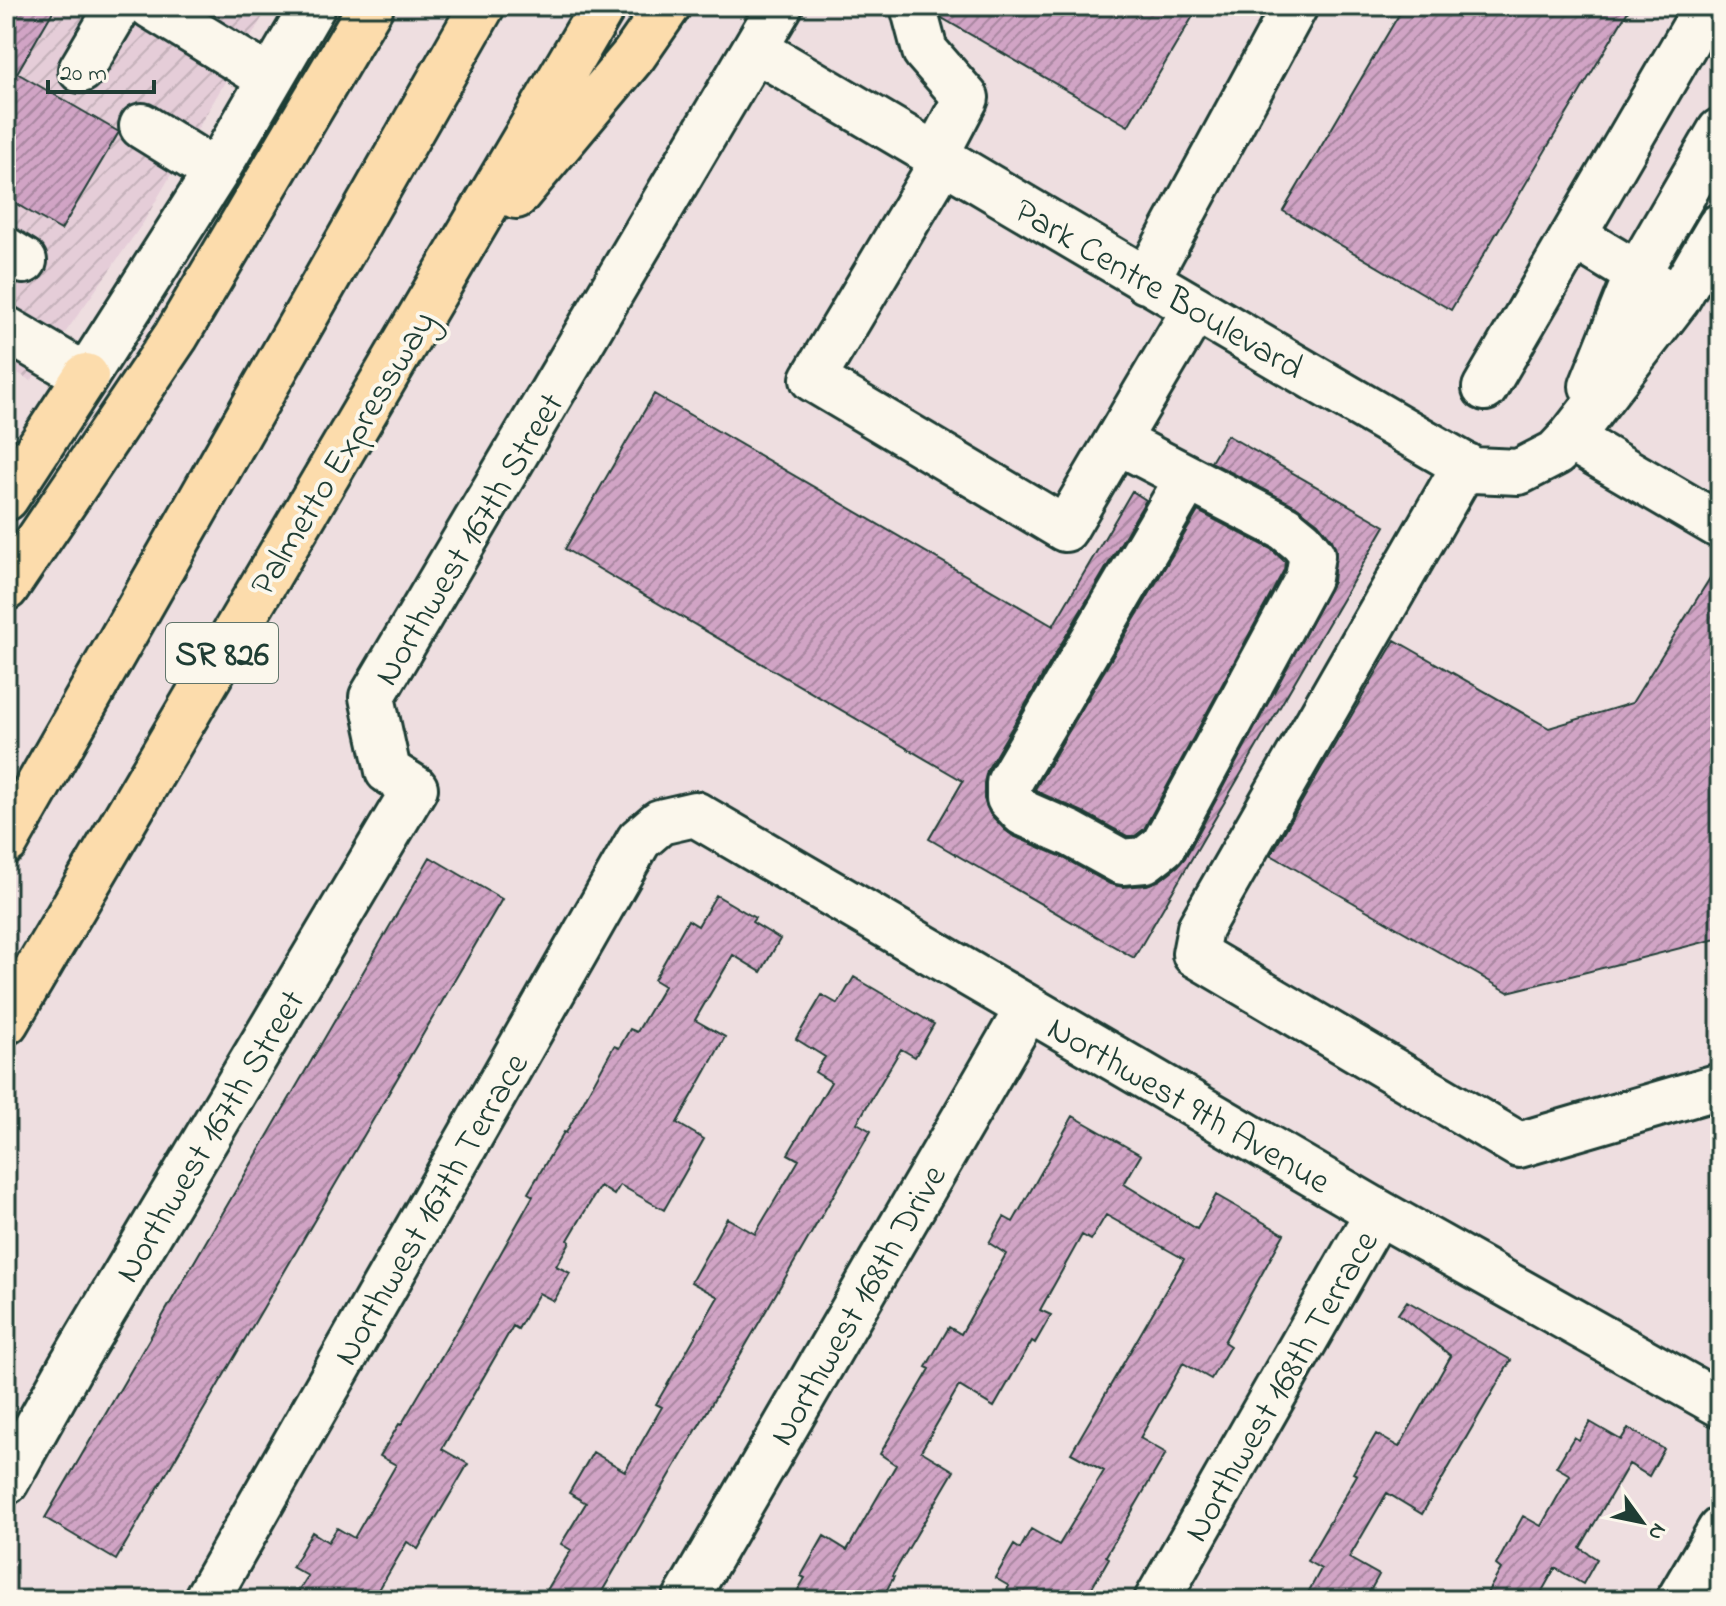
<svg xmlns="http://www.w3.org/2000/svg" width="1726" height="1606" font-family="'Indie Flower',sans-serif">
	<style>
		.industrial { fill: url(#industrial-furrows) }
		.building { fill: url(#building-hatch); stroke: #1f3d34; stroke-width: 2 }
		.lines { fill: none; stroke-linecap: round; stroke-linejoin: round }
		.minor-casing { stroke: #1f3d34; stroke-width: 50 }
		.highway-casing { stroke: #1f3d34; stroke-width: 50 }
		.minor { stroke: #fbf7ec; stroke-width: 44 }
		.highway { stroke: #fcdcac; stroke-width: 44 }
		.labels { text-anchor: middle; stroke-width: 8; stroke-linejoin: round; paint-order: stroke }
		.shield { fill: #fbf7ec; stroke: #61756b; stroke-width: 2 }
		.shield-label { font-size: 34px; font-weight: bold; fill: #1f3d34 }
		.street-label { font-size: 36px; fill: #1f3d34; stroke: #fbf7ec }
	</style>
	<defs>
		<pattern id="industrial-furrows" width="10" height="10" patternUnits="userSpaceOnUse" patternTransform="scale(2)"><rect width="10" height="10" fill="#e5cdd8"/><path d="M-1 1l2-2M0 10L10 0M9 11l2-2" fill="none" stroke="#c4b1ba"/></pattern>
		<pattern id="building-hatch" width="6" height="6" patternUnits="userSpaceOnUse" patternTransform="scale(2)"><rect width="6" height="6" fill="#d1a4c5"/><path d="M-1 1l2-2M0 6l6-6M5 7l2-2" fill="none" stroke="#a987a1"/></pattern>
	</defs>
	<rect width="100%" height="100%" fill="#eedee0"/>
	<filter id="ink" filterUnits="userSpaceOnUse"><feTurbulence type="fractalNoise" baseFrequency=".0125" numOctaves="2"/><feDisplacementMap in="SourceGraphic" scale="16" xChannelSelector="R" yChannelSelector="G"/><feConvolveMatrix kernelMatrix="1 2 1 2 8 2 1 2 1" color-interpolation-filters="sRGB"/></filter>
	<g filter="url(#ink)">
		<path class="industrial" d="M 6,6 L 269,6 L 143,223 L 31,381 L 6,366 Z"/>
		<path class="building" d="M 6,6 L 56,6 L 17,73 L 119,132 L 61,230 L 6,198 Z
			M 939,6 L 1199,6 L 1128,126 L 942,18 Z
			M 1404,6 L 1631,6 L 1451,310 L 1283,211 Z
			M 654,394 L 1053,626 L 1132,491 L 1146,500 L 987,770 L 984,783 L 984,799 L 990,814 L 1005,830 L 1013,836 L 1060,856 L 1110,884 L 1123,887 L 1147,885 L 1160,880 L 1178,866 L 1185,858 L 1333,582 L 1336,550 L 1332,540 L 1318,523 L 1296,506 L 1211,462 L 1227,435 L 1385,526 L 1134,958 L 929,839 L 963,781 L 565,549 Z
			M 1198,511 L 1271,549 L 1285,562 L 1284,570 L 1144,829 L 1135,836 L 1127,836 L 1083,812 L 1038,792 L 1035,789 Z
			M 1720,562 L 1720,938 L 1508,992 L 1271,855 L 1395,640 L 1549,728 L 1632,703 Z
			M 430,857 L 502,899 L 116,1560 L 45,1518 Z
			M 716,895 L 755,918 L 752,922 L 780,939 L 761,972 L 733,955 L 695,1020 L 725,1037 L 677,1123 L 704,1139 L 664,1210 L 620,1185 L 614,1195 L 600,1186 L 568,1240 L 570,1242 L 556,1266 L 570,1273 L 554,1301 L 539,1293 L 518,1329 L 513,1326 L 442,1449 L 468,1464 L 418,1549 L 407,1542 L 373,1600 L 293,1600 L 308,1576 L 292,1567 L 312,1532 L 328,1542 L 337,1528 L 354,1538 L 396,1465 L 380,1456 L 399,1424 L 401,1425 L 463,1320 L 533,1196 L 528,1193 L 564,1132 L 566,1133 L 614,1046 L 619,1048 L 630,1029 L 637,1032 L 664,986 L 654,980 L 688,920 L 698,926 Z
			M 854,977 L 934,1024 L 915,1057 L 901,1049 L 857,1123 L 871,1131 L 597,1600 L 541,1600 L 571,1550 L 561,1544 L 586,1503 L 569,1493 L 593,1452 L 625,1471 L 662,1407 L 656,1404 L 718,1297 L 691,1282 L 727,1218 L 755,1234 L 799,1160 L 788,1154 L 831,1082 L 815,1072 L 825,1057 L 796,1039 L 822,995 L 838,1004 Z
			M 1073,1116 L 1141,1155 L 1124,1184 L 1197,1229 L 1216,1195 L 1284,1234 L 1224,1342 L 1230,1346 L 1211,1379 L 1183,1363 L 1140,1438 L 1166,1453 L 1106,1556 L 1109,1558 L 1085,1600 L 1001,1600 L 1009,1586 L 995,1578 L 1014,1545 L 1020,1549 L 1031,1529 L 1059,1545 L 1104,1471 L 1071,1453 L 1184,1259 L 1106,1215 L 1091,1240 L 1082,1235 L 1040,1310 L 1051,1315 L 1035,1343 L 1032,1341 L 994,1407 L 959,1386 L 921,1451 L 954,1471 L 892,1576 L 894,1577 L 881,1600 L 792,1600 L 805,1578 L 801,1576 L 824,1536 L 847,1550 L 896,1465 L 880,1454 L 930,1369 L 926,1367 L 949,1327 L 961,1334 L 1006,1254 L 989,1243 L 1004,1217 L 1013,1222 Z
			M 1407,1301 L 1511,1360 L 1422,1514 L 1387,1493 L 1349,1558 L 1379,1575 L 1365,1600 L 1304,1600 L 1321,1569 L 1307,1561 L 1357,1475 L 1353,1473 L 1376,1434 L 1399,1447 L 1451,1356 L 1398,1314 Z
			M 1590,1422 L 1621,1440 L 1628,1428 L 1664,1449 L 1649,1476 L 1629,1464 L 1580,1548 L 1597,1559 L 1583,1584 L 1555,1568 L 1537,1600 L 1483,1600 L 1501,1569 L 1496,1565 L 1523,1516 L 1541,1526 L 1570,1475 L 1556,1467 L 1574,1437 L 1579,1440 Z"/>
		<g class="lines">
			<g class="minor-casing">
				<path id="minor" d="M 151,6 L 270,79
					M 913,6 L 925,51 L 966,98 L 936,155
					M 755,49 C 994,189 1232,332 1473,470 L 1519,472 L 1556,453 L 1570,438 L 1678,298 L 1720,226
					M 81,70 L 119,6
					M 142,126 L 216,172
					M 944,159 L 813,379 L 1065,529 L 1195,309
					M 1574,236 L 1662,289
					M 6,250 L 24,261
					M 1146,281 L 1295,6
					M 6,329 L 86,376 L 216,172 L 313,6
					M 1592,386 L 1637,274 L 1720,131
					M 1485,388 L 1707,6
					M 1570,438 L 1720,526
					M 1117,441 L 1285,528 L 1302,542 L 1312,555 L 1308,578 L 1163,846 L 1145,860 L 1122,862 L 1071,834 L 1023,813 L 1009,798 L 1009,783 L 1188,478
					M 1465,465 L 1200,928 L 1195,954 L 1519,1145 L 1720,1086
					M 6,1482 L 72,1364 L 415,788 L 388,771 L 372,697 L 780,6
					M 206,1600 L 639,840 L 660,822 L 695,814 L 1378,1212 L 1720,1404
					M 685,1600 L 1028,1008
					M 1157,1600 L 1378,1212
					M 1679,1600 L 1720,1530"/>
			</g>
			<g class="highway-casing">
				<path id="highway" d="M 516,196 L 634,55 L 668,6
					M 6,498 L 86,376
					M 6,588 L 176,336 L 371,6
					M 6,842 L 482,6
					M 6,1022 L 603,6"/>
			</g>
			<use href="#minor" class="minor"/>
			<use href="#highway" class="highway"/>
		</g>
	</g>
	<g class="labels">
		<rect class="shield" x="166" y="623" width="112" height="60" rx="6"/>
		<g class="shield-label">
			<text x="222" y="665">SR 826</text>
		</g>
		<g class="street-label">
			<text transform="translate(1160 287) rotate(30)" y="13">Park Centre Boulevard</text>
			<text transform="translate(341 452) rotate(-59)" y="13">Palmetto Expressway</text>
			<text transform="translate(467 538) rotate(-59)" y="13">Northwest 167th Street</text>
			<text transform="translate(1190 1103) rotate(30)" y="13">Northwest 9th Avenue</text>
			<text transform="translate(208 1135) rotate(-59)" y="13">Northwest 167th Street</text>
			<text transform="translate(429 1208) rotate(-60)" y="13">Northwest 167th Terrace</text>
			<text transform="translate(856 1304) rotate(-60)" y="13">Northwest 168th Drive</text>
			<text transform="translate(1279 1385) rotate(-60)" y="13">Northwest 168th Terrace</text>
		</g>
	</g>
	<rect width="1726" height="1606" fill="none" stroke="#fbf7ec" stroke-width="32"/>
	<rect x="16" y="16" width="1694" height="1574" fill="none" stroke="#1f3d34" stroke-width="3" filter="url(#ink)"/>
	<g transform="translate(1642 1522) rotate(123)" stroke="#fbf7ec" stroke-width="6" paint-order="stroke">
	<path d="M0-6L14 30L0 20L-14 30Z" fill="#1f3d34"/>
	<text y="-12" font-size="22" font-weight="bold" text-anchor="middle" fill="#1f3d34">N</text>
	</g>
	<path d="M48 80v12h106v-12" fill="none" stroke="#1f3d34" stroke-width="4"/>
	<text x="60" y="80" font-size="24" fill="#1f3d34" stroke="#fbf7ec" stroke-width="6" paint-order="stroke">20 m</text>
</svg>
